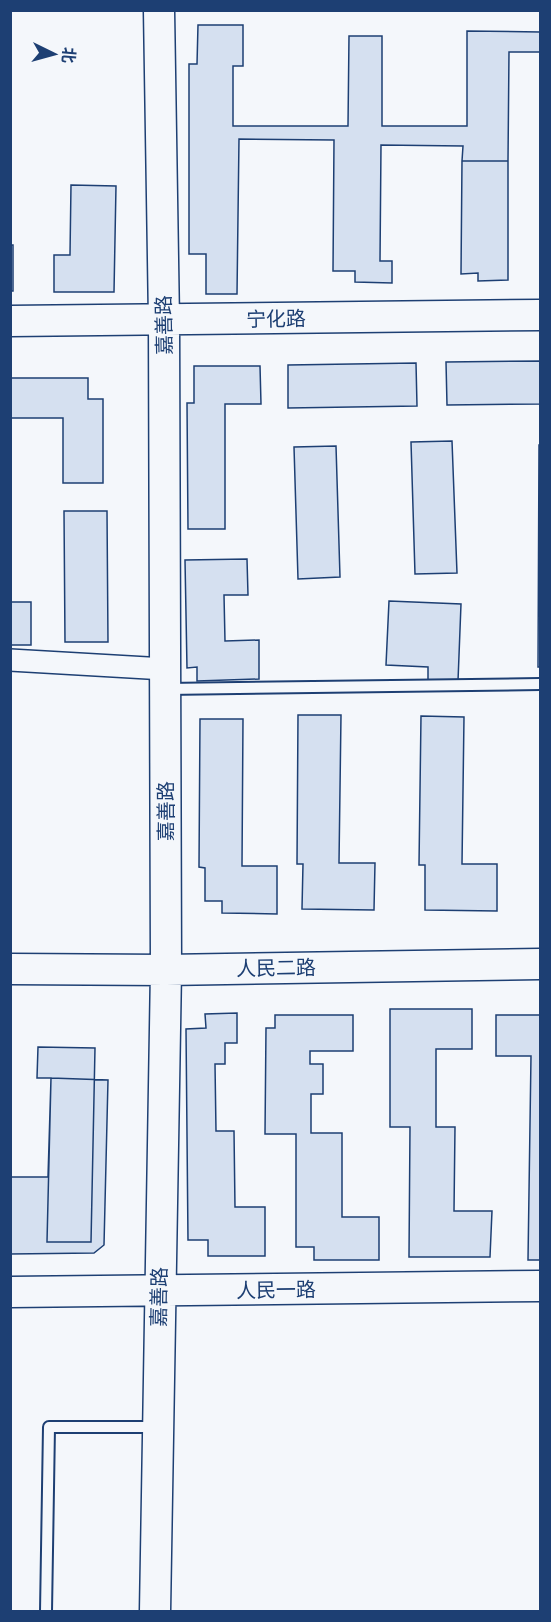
<svg xmlns="http://www.w3.org/2000/svg" width="551" height="1622" font-family="Roboto,'Noto Sans SC',sans-serif">
	<style>
		.building { fill: #d5e0f0; stroke: #1d3f73; stroke-width: 1.5 }
		.lines { fill: none; stroke-linecap: round; stroke-linejoin: round }
		.lane-casing { stroke: #1d3f73; stroke-width: 14 }
		.street-casing { stroke: #1d3f73; stroke-width: 24 }
		.secondary-casing { stroke: #1d3f73; stroke-width: 33 }
		.lane { stroke: #f4f7fb; stroke-width: 10 }
		.street { stroke: #f4f7fb; stroke-width: 21 }
		.secondary { stroke: #f4f7fb; stroke-width: 30 }
		.labels { text-anchor: middle; stroke-width: 4.5; stroke-linejoin: round; paint-order: stroke }
		.street-label { font-size: 20px; fill: #1d3f73; stroke: #f4f7fb }
	</style>
	<rect width="100%" height="100%" fill="#f4f7fb"/>
	<path class="building" d="M 198,25 L 243,25 L 243,66 L 233,66 L 233,126 L 348,126 L 349,36 L 382,36 L 382,126 L 467,126 L 467,31 L 540,32 L 540,52 L 509,52 L 508,161 L 462,161 L 463,146 L 381,145 L 380,261 L 392,261 L 392,283 L 355,282 L 355,271 L 333,271 L 334,140 L 239,139 L 237,294 L 206,294 L 206,254 L 189,254 L 189,64 L 197,64 Z
		M 462,161 L 508,161 L 508,280 L 478,281 L 478,273 L 461,274 Z
		M 71,185 L 116,186 L 114,292 L 54,292 L 54,255 L 70,255 Z
		M 10,245 L 13,245 L 13,291 L 10,291 Z
		M 540,361 L 540,404 L 447,405 L 446,362 Z
		M 416,363 L 417,406 L 288,408 L 288,365 Z
		M 194,366 L 260,366 L 261,404 L 225,404 L 225,529 L 188,529 L 187,403 L 194,403 Z
		M 10,378 L 88,378 L 88,399 L 103,399 L 103,483 L 63,483 L 63,418 L 10,418 Z
		M 452,441 L 457,573 L 415,574 L 411,442 Z
		M 539,445 L 540,445 L 540,667 L 538,667 Z
		M 336,446 L 340,577 L 298,579 L 294,447 Z
		M 64,511 L 107,511 L 108,642 L 65,642 Z
		M 247,559 L 248,595 L 224,595 L 225,641 L 259,640 L 259,679 L 197,681 L 197,667 L 187,668 L 185,560 Z
		M 389,601 L 461,604 L 458,681 L 428,680 L 428,667 L 386,665 Z
		M 10,602 L 31,602 L 31,645 L 10,645 Z
		M 298,715 L 341,715 L 339,863 L 375,863 L 374,910 L 302,909 L 303,864 L 297,864 Z
		M 421,716 L 464,717 L 462,864 L 497,864 L 497,911 L 425,910 L 425,865 L 419,865 Z
		M 200,719 L 243,719 L 242,866 L 277,866 L 277,914 L 222,913 L 222,901 L 205,901 L 205,868 L 199,867 Z
		M 390,1009 L 472,1009 L 472,1049 L 436,1049 L 436,1127 L 455,1127 L 454,1211 L 492,1211 L 490,1257 L 409,1257 L 410,1127 L 390,1127 Z
		M 237,1013 L 237,1043 L 225,1043 L 225,1064 L 215,1064 L 216,1131 L 234,1131 L 235,1207 L 265,1207 L 265,1256 L 208,1256 L 208,1240 L 188,1240 L 186,1029 L 206,1028 L 205,1014 Z
		M 275,1015 L 353,1015 L 353,1051 L 310,1051 L 310,1064 L 323,1064 L 323,1094 L 311,1094 L 311,1133 L 342,1133 L 342,1217 L 379,1217 L 379,1260 L 314,1260 L 314,1247 L 296,1247 L 296,1134 L 265,1134 L 266,1028 L 275,1028 Z
		M 496,1015 L 540,1015 L 540,1260 L 528,1260 L 531,1056 L 496,1056 Z
		M 38,1047 L 95,1048 L 91,1242 L 47,1242 L 51,1078 L 37,1078 Z
		M 51,1078 L 108,1080 L 104,1245 L 94,1253 L 10,1254 L 10,1177 L 48,1177 Z"/>
	<g class="lines">
		<g class="lane-casing">
			<path id="lane" d="M 166,689 L 540,684
				M 46,1612 L 49,1427 L 156,1427"/>
		</g>
		<g class="street-casing">
			<path id="street" d="M 10,660 L 165,669"/>
		</g>
		<g class="secondary-casing">
			<path id="secondary" d="M 10,321 L 540,315
				M 10,969 L 166,970 L 540,964
				M 10,1292 L 540,1286
				M 155,1612 L 166,970 L 164,321 L 159,10"/>
		</g>
		<use href="#lane" class="lane"/>
		<use href="#street" class="street"/>
		<use href="#secondary" class="secondary"/>
	</g>
	<g class="labels">
		<g class="street-label">
			<text transform="translate(276 319) rotate(-1)" y="7">宁化路</text>
			<text transform="translate(164 325) rotate(-91)" y="7">嘉善路</text>
			<text transform="translate(166 811) rotate(-90)" y="7">嘉善路</text>
			<text transform="translate(276 968) rotate(-1)" y="7">人民二路</text>
			<text transform="translate(276 1290) rotate(-1)" y="7">人民一路</text>
			<text transform="translate(159 1297) rotate(-89)" y="7">嘉善路</text>
		</g>
	</g>
	<rect width="551" height="1622" fill="none" stroke="#1d3f73" stroke-width="24"/>
	<g transform="translate(54 54) rotate(95)" stroke="#f4f7fb" stroke-width="4.5" paint-order="stroke">
	<path d="M0-4.5L10 22L0 15L-10 22Z" fill="#1d3f73"/>
	<text y="-9" font-size="16" font-weight="bold" text-anchor="middle" fill="#1d3f73">北</text>
	</g>
</svg>
